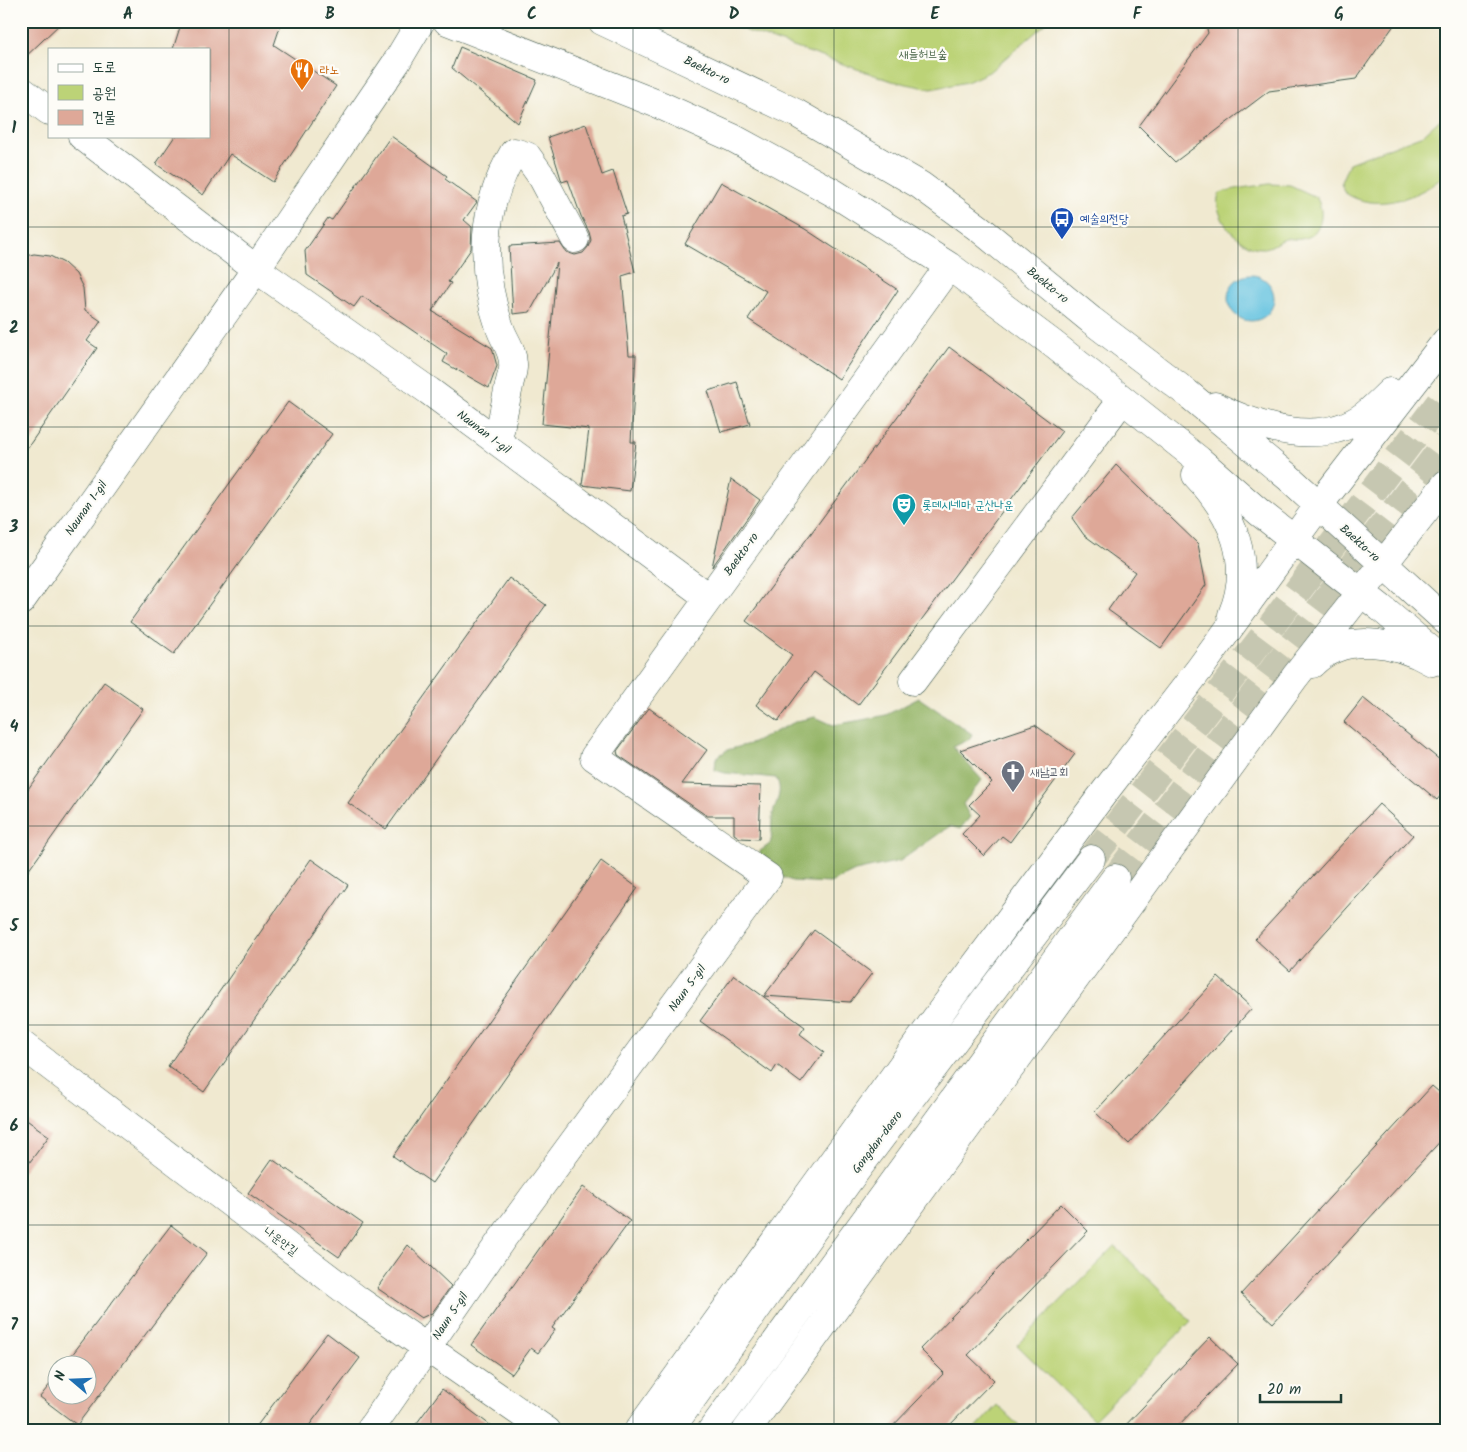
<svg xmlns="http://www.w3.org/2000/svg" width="1467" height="1452" font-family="Kalam,'Poor Story',sans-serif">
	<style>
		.green { fill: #bcd377; stroke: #6e8856 }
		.forest { fill: #95b568; stroke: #5a794e }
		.water { fill: #61c1df; stroke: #407f8a }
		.building { fill: #dea898 }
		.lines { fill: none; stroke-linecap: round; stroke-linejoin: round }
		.minor-tunnel { stroke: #c6c7b1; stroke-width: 28; stroke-dasharray: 28 14; stroke-linecap: butt }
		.minor-casing { stroke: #3e574b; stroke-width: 29 }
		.minor { stroke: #fff; stroke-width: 28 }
		.grid { fill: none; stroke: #1f3d34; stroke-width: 1; stroke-opacity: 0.55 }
		.labels { text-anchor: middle; stroke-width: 4.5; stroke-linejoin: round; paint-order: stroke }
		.park-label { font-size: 12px; fill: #466245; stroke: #fdfcf7 }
		.food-label { font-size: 12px; fill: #c56008; stroke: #fdfcf7; text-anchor: start }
		.street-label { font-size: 12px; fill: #1f3d34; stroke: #fdfcf7 }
		.transit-label { font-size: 12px; fill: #164399; stroke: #fdfcf7; text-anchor: start }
		.culture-label { font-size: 12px; fill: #0d838f; stroke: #fdfcf7; text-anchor: start }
		.worship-label { font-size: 12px; fill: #5b616d; stroke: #fdfcf7; text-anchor: start }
		.neatline { fill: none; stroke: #1f3d34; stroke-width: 2 }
		.grid-label { font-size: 16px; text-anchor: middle; font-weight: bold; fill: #1f3d34 }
	</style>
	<rect width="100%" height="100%" fill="#fdfcf7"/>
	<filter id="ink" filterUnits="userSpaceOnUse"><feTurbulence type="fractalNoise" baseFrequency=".02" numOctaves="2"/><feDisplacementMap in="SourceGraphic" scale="10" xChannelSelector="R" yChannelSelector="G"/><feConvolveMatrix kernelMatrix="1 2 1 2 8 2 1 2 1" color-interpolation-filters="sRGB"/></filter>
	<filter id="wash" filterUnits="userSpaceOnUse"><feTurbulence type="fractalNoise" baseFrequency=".0096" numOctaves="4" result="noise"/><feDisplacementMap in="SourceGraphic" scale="20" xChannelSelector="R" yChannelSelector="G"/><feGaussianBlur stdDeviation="1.12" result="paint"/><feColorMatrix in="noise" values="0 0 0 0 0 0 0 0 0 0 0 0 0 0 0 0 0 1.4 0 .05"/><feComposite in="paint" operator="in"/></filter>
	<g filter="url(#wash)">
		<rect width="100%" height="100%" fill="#f0e9d0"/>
		<path class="green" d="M 718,21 L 1049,21 L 989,72 L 967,82 L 931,89 L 892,81 Z
			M 1446,114 L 1446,174 C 1421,198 1374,214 1344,192 L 1341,182 L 1349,163 L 1423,135 Z
			M 1269,184 L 1290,185 L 1316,197 C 1326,212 1322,235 1301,239 C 1296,240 1291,238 1286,239 C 1277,241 1271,249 1261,248 C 1239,248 1211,215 1219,194 C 1225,189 1259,186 1269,184 Z
			M 1115,1246 L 1191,1321 L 1094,1420 L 1017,1345 Z
			M 997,1405 L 1024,1431 L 973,1431 Z"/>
		<path class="forest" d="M 919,698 L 972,734 L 970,739 L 953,747 L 982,780 L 963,804 L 970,817 L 960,829 L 950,826 L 900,861 L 855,871 L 830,883 L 792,881 L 780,876 L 760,860 L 760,851 L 770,844 C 773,835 771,829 772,820 C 773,805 785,793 776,778 L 725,773 L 715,770 L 716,758 L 727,750 L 753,743 L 797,721 L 815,717 L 833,725 L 862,720 L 886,715 Z"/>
		<path class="water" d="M1228 298a23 23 0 1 1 46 0a23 23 0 1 1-46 0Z"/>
		<g id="blocks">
			<path class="building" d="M 21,21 L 63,21 L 21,61 Z
				M 182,21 L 282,21 L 274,45 L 336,86 L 273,182 L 230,154 L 203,195 L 156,164 L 175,136 L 209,136 L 209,49 L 173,49 Z
				M 1205,21 L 1397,21 L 1356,79 L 1269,91 L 1175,162 L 1139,126 L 1208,33 Z
				M 460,47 L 537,80 L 518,123 L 452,68 Z
				M 586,124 L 602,175 L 613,171 L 627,214 L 621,216 L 635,272 L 622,276 L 629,355 L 636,355 L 631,442 L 636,442 L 630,491 L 582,485 L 589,429 L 542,424 L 557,263 L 530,312 L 513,314 L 509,246 L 560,243 L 566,252 L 575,255 L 583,253 L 588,247 L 591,240 L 589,232 L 581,216 L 568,180 L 562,182 L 548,137 Z
				M 391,136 L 447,176 L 445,179 L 477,202 L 464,220 L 472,227 L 471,249 L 448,282 L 451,283 L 432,311 L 492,348 L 497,366 L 489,388 L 443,362 L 447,354 L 362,296 L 354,307 L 307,275 L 305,251 L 328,218 L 332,220 Z
				M 721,182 L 805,229 L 898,290 L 839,379 L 748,319 L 766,291 L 685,244 Z
				M 34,254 L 50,256 L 64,263 L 76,274 L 83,288 L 85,310 L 101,321 L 87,341 L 97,348 L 21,457 L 21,257 Z
				M 949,347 L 1062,431 L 858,705 L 814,672 L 778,721 L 756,705 L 792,655 L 746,621 Z
				M 737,382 L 750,424 L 721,432 L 708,391 Z
				M 288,402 L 332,434 L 174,654 L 130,622 Z
				M 1116,465 L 1198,544 L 1206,585 L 1161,648 L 1108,610 L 1135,572 L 1084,535 L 1072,518 Z
				M 731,479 L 760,500 L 712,567 Z
				M 509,578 L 546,605 L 386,829 L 348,803 Z
				M 104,682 L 143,709 L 21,881 L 21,799 Z
				M 1363,698 L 1446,765 L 1446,789 L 1437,800 L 1344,722 Z
				M 649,708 L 707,750 L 682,784 L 761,786 L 759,839 L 740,838 L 734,834 L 734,816 L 707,816 L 618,755 L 617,751 Z
				M 1035,725 L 1075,754 L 1010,842 L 1002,836 L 984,856 L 962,834 L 980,815 L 969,805 L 992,782 L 960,750 Z
				M 1379,804 L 1413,835 L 1290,971 L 1255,939 Z
				M 311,859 L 348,885 L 204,1092 L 168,1066 Z
				M 601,861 L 638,888 L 432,1183 L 393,1156 Z
				M 814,930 L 872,973 L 850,1002 L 764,996 Z
				M 734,975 L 805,1027 L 800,1034 L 824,1052 L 801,1083 L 777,1065 L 772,1073 L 700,1021 Z
				M 1218,977 L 1252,1008 L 1129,1144 L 1095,1112 Z
				M 1432,1086 L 1446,1098 L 1446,1135 L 1273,1323 L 1241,1294 Z
				M 21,1116 L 49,1136 L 21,1174 Z
				M 272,1159 L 363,1223 L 339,1257 L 248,1193 Z
				M 583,1187 L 630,1221 L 552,1328 L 555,1330 L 538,1353 L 531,1348 L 512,1374 L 471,1345 Z
				M 1061,1204 L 1088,1231 L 968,1355 L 994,1380 L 944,1431 L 888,1431 L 944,1373 L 920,1349 Z
				M 171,1225 L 207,1253 L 77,1425 L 40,1397 L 58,1374 L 58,1394 L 88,1394 L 88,1364 L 65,1364 Z
				M 408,1245 L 451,1286 L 432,1313 L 421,1318 L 377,1288 Z
				M 327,1333 L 360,1358 L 305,1431 L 253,1431 Z
				M 1210,1337 L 1238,1364 L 1173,1431 L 1120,1431 Z
				M 442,1389 L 498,1431 L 411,1431 Z"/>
		</g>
	</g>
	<g filter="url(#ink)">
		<use href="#blocks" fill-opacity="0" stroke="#3e574b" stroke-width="1"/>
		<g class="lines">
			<path class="minor-tunnel" d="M 1091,859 L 1259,642 L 1446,394
				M 1115,878 L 1446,443"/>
			<g class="minor-casing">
				<path id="minor" d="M 447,21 L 660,105 L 733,138 L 834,193 L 949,266 L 1053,344 L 1199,460 L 1259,512 L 1381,608 L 1446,663
					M 602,21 L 796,113 L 920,185 L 980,229 L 1091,320 L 1187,393 L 1288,477 L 1446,621
					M 21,90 L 49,111
					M 82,136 L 256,269 L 429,391 L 709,598
					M 1215,406 C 1259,428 1321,448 1365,415 C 1373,409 1382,400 1390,392
					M 498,442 C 501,423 505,405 509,386 C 510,379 514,370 513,364 C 513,350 504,340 500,328 C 479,268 481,207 514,152 L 527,156 L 542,177 L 575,239
					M 1196,475 C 1233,514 1254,563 1232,615
					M 21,601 L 256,269 L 396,63 L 421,21
					M 1312,664 C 1344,631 1397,642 1432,662
					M 913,681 L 1122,400
					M 21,1044 L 358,1300 L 547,1431
					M 369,1431 L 500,1242 L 768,877 L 594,757 L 949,266
					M 638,1431 L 944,1007 L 1103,794 L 1201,667 L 1319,505 L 1446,341
					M 669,1431 L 849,1180 L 1091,859
					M 711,1431 L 1115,878
					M 746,1431 L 1295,677 L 1446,484"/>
			</g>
			<use href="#minor" class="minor"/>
		</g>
	</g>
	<path class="grid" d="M 229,21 L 229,1431M 431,21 L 431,1431M 633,21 L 633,1431M 834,21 L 834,1431M 1036,21 L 1036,1431M 1238,21 L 1238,1431M 21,227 L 1446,227M 21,427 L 1446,427M 21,626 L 1446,626M 21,826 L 1446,826M 21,1025 L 1446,1025M 21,1225 L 1446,1225"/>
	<defs>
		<g id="restaurant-pin" transform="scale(1.25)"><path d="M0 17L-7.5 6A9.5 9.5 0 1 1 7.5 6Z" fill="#e8710a" stroke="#fdfcf7"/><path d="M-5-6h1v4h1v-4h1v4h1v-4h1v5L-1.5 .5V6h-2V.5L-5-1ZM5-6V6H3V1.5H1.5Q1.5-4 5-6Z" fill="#fff"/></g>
		<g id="bus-pin" transform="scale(1.25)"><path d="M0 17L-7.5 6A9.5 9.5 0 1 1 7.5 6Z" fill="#1a4fb4" stroke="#fdfcf7"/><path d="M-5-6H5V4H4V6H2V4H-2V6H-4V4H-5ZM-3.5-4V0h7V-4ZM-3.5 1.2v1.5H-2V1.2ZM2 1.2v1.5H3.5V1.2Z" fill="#fff"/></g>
		<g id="theatre-pin" transform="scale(1.25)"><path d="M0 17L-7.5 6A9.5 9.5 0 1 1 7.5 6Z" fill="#0f9aa8" stroke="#fdfcf7"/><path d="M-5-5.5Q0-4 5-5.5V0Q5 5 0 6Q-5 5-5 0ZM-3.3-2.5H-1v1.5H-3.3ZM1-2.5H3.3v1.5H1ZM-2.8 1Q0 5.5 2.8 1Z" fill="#fff"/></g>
		<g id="church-pin" transform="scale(1.25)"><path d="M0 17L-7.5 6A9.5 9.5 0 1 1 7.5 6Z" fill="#6b7280" stroke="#fdfcf7"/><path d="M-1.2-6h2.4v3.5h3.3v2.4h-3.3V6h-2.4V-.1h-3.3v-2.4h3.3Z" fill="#fff"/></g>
	</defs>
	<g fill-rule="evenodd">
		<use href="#restaurant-pin" x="302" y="70"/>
		<use href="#bus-pin" x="1062" y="219"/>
		<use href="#theatre-pin" x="904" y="505"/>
		<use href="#church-pin" x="1013" y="772"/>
	</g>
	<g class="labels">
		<g class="park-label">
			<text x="923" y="58">새들허브숲</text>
		</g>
		<g class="food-label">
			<text x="320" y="74">라노</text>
		</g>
		<g class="street-label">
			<text transform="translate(707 70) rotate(26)" y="4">Baekto-ro</text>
			<text transform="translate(1048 285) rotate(39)" y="4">Baekto-ro</text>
			<text transform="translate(484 432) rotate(37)" y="4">Naunan 1-gil</text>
			<text transform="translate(86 508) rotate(-55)" y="4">Naunan 1-gil</text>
			<text transform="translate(1360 543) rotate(42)" y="4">Baekto-ro</text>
			<text transform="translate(741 554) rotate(-54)" y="4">Baekto-ro</text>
			<text transform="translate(687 988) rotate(-54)" y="4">Naun 5-gil</text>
			<text transform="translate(877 1142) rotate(-53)" y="4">Gongdan-daero</text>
			<text transform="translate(281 1241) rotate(37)" y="4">나운안길</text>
			<text transform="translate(450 1316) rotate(-56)" y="4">Naun 5-gil</text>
		</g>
		<g class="transit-label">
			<text x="1080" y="223">예술의전당</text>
		</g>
		<g class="culture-label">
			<text x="922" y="509">롯데시네마 군산나운</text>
		</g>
		<g class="worship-label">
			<text x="1030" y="776">새남교회</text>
		</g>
	</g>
	<rect width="1467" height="1452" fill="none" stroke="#fdfcf7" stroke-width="55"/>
	<rect x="48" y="48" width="162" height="90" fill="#fdfcf7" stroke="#a4b0a9"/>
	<rect x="58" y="64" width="25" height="8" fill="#ffffff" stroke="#a4b0a9"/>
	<text x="92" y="72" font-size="15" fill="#1f3d34">도로</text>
	<rect x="58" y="85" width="25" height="15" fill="#bcd377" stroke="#a4b0a9"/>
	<text x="92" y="98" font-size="15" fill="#1f3d34">공원</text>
	<rect x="58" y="110" width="25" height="15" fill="#dea898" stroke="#a4b0a9"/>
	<text x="92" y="122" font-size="15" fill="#1f3d34">건물</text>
	<g transform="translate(72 1380) rotate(289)"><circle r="24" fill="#fdfcf7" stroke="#a4b0a9"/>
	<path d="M0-4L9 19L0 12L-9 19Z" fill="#1f6fb2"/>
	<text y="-8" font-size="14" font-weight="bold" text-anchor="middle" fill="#1f3d34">N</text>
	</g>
	<path d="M1260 1394v8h81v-8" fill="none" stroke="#1f3d34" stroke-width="2.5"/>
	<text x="1267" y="1394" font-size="15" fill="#1f3d34" stroke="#fdfcf7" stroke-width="4" paint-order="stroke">20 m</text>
	<rect x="28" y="28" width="1412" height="1396" class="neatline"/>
	<g class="grid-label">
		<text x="128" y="19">A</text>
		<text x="330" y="19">B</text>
		<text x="532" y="19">C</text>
		<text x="734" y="19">D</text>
		<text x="935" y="19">E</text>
		<text x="1137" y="19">F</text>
		<text x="1339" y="19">G</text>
		<text x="14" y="133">1</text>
		<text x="14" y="333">2</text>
		<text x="14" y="532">3</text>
		<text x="14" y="732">4</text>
		<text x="14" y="931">5</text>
		<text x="14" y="1131">6</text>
		<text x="14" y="1330">7</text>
	</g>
</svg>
